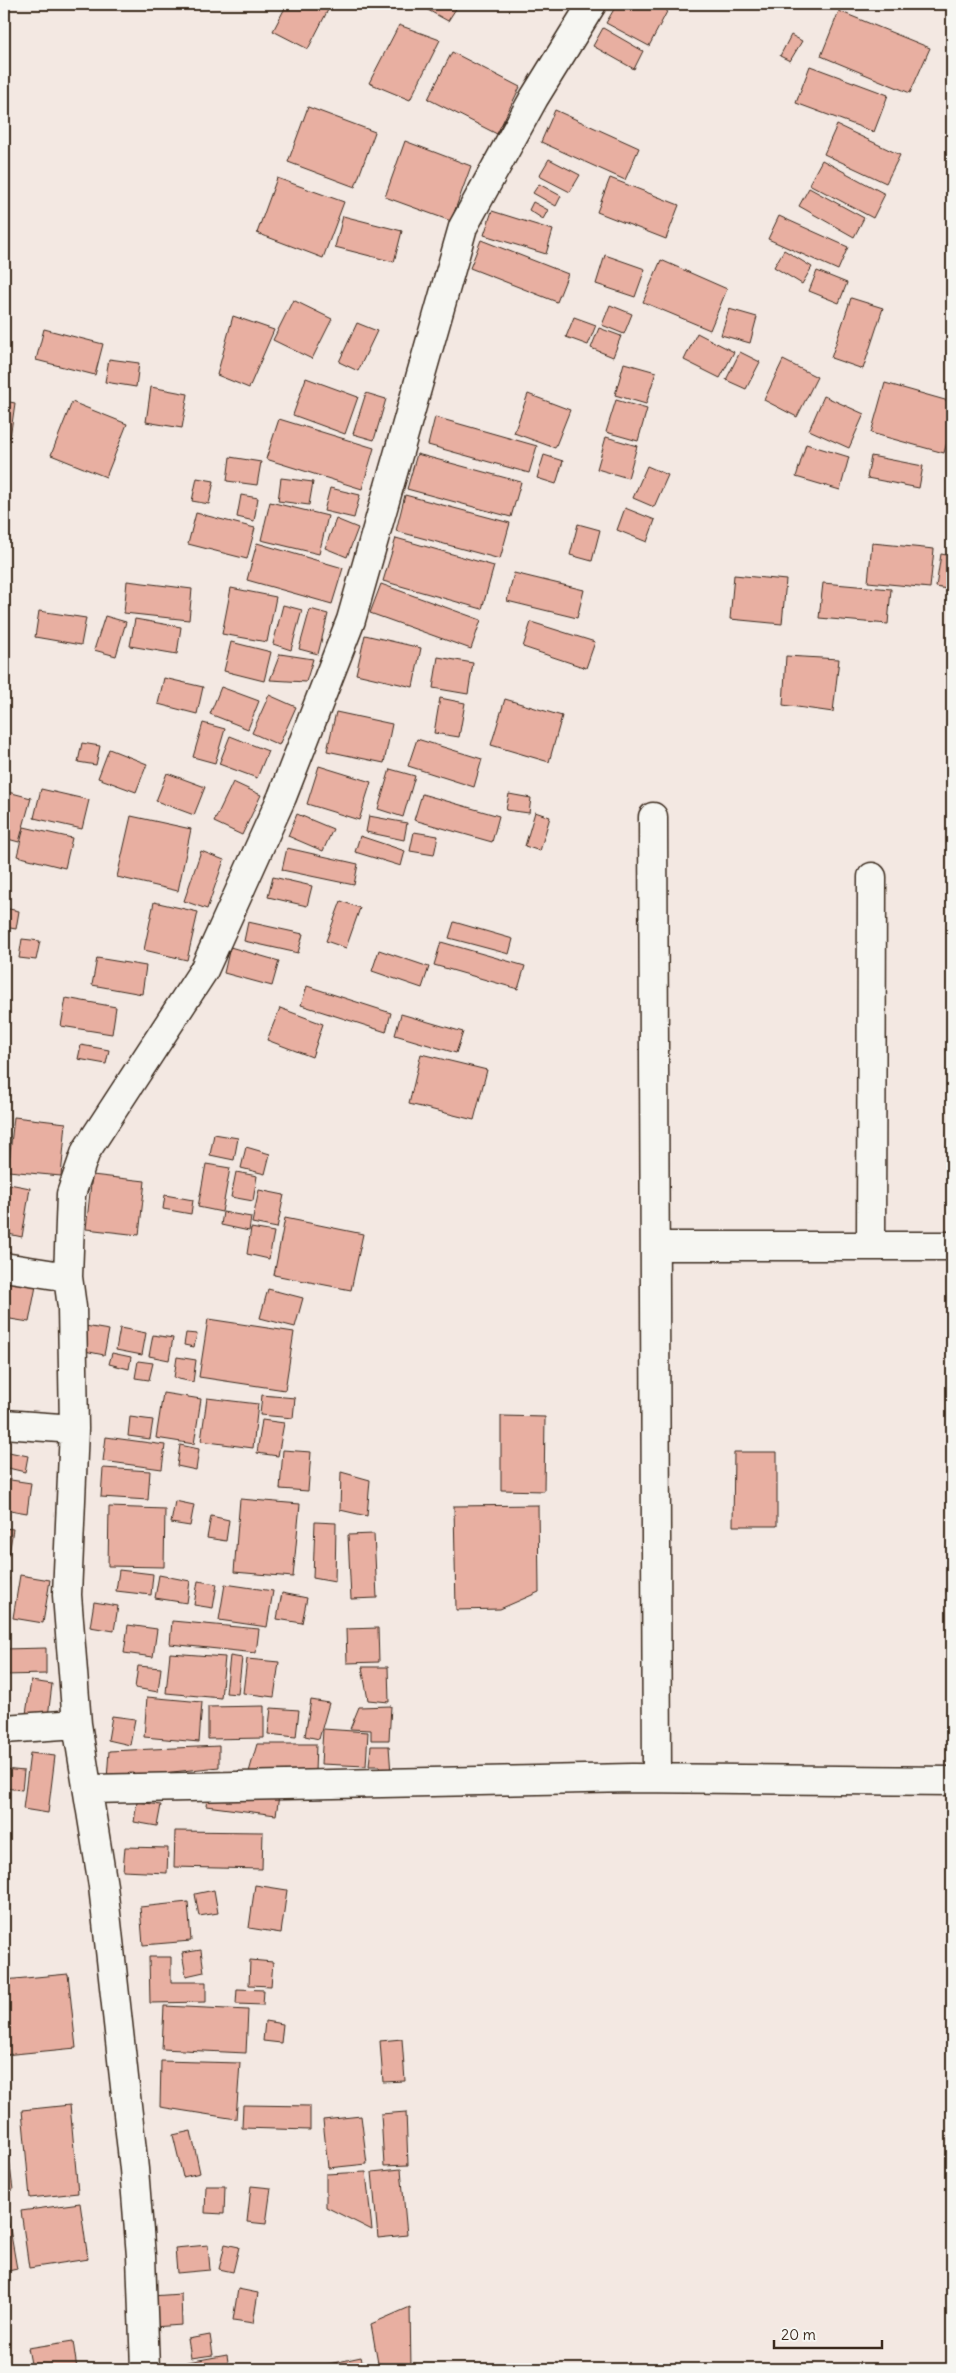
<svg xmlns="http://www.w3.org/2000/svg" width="956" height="2373" font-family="Delius,sans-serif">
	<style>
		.building { fill: #e8afa1; stroke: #3b2a1e }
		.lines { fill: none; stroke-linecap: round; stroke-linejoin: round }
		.minor-casing { stroke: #3b2a1e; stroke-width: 31 }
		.minor { stroke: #f6f6f2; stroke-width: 28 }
	</style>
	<rect width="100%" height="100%" fill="#f3e8e2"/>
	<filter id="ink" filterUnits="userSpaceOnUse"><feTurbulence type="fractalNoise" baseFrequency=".02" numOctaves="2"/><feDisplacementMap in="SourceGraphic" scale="10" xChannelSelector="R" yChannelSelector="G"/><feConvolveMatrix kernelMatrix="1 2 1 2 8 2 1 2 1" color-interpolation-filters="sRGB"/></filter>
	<g filter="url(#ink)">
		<path class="building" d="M 287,4 L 331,4 L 308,49 L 273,31 Z
			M 417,4 L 459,4 L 448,21 Z
			M 617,4 L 671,4 L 649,46 L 606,23 Z
			M 839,11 L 930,48 L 910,93 L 821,56 Z
			M 399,25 L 440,40 L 410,100 L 369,83 Z
			M 603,28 L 643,51 L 634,69 L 593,46 Z
			M 791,35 L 802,41 L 790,61 L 780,56 Z
			M 452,52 L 520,87 L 497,134 L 428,99 Z
			M 810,66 L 888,95 L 874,132 L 796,103 Z
			M 308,107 L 375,132 L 355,187 L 288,162 Z
			M 555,110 L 639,148 L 625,180 L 541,142 Z
			M 837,125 L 900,155 L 886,183 L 824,154 Z
			M 405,141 L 471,166 L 451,221 L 385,197 Z
			M 549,159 L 580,175 L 570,192 L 539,176 Z
			M 822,160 L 885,194 L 873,218 L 809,184 Z
			M 277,178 L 344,202 L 323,258 L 257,233 Z
			M 610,178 L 679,205 L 666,239 L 597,212 Z
			M 539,184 L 561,196 L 556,206 L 533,193 Z
			M 809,188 L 864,218 L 854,237 L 799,206 Z
			M 533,202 L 548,210 L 543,219 L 529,210 Z
			M 492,211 L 553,230 L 546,254 L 484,235 Z
			M 343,216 L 402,231 L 394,262 L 335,247 Z
			M 779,216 L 848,247 L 838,270 L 768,239 Z
			M 481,240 L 568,274 L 557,302 L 470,268 Z
			M 784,250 L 812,267 L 802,284 L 774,267 Z
			M 605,255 L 645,269 L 635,297 L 596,284 Z
			M 661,260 L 727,289 L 710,330 L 643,302 Z
			M 817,271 L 847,283 L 839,303 L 809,291 Z
			M 851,298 L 883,308 L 863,369 L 831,358 Z
			M 293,300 L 332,319 L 312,359 L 273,340 Z
			M 610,305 L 632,314 L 624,334 L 602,325 Z
			M 729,309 L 757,317 L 750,343 L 721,335 Z
			M 233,316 L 274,330 L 249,388 L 217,375 Z
			M 574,317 L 596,325 L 588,345 L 566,337 Z
			M 357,323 L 377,331 L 358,371 L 339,362 Z
			M 599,328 L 621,336 L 613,357 L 591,348 Z
			M 44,329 L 103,344 L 95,375 L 36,360 Z
			M 697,333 L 734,352 L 720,378 L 684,360 Z
			M 740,352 L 760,362 L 746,389 L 726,380 Z
			M 109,359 L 139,363 L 136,387 L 105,382 Z
			M 783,360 L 817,377 L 797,417 L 764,400 Z
			M 624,363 L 656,372 L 646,404 L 615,395 Z
			M 306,378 L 358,397 L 345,434 L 293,415 Z
			M 885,383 L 952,402 L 952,424 L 944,453 L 871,433 Z
			M 151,387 L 188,394 L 182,428 L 146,422 Z
			M 366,393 L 386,399 L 374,440 L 353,434 Z
			M 528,394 L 570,410 L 555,448 L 514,433 Z
			M 824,396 L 864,414 L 849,448 L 809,430 Z
			M 616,400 L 647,409 L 638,441 L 606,432 Z
			M 4,401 L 15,403 L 10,438 L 4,437 Z
			M 72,402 L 127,424 L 106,477 L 51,455 Z
			M 435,417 L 537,446 L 529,473 L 428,445 Z
			M 279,419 L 374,448 L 362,489 L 266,459 Z
			M 606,437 L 637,446 L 628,478 L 597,469 Z
			M 806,444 L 849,457 L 840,490 L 796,477 Z
			M 417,454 L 521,482 L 511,517 L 407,489 Z
			M 544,455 L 563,461 L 556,484 L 537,478 Z
			M 871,456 L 923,466 L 919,488 L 867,478 Z
			M 230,457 L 261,462 L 257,485 L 227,481 Z
			M 647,466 L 668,475 L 654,507 L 633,498 Z
			M 197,478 L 214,481 L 209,504 L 192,501 Z
			M 281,478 L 313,482 L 309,505 L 278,501 Z
			M 330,488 L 360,495 L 354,518 L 324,511 Z
			M 241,495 L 258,498 L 254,521 L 237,517 Z
			M 405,495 L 510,523 L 500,559 L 396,531 Z
			M 270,502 L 328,516 L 319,554 L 261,540 Z
			M 625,508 L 655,520 L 647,542 L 617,530 Z
			M 196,513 L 255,528 L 247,559 L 188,544 Z
			M 336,519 L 358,528 L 347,557 L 325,548 Z
			M 578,524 L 600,530 L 592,561 L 570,555 Z
			M 396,538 L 494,566 L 482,609 L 383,581 Z
			M 257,543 L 343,568 L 332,604 L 247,580 Z
			M 872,543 L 934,549 L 930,588 L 868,582 Z
			M 941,554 L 952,556 L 952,590 L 936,587 Z
			M 514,573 L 584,590 L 577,618 L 507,601 Z
			M 734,575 L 786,580 L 782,624 L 730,619 Z
			M 127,581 L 192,589 L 189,620 L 124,613 Z
			M 823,583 L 891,589 L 888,624 L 819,618 Z
			M 381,584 L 481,620 L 471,649 L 370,613 Z
			M 231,588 L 276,597 L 267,642 L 222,634 Z
			M 283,605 L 302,610 L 291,650 L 273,644 Z
			M 310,609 L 328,614 L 318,654 L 299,649 Z
			M 39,611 L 86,618 L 81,645 L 35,637 Z
			M 105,616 L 126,622 L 116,656 L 94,650 Z
			M 135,619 L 181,627 L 177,654 L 130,646 Z
			M 531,622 L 595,642 L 586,668 L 523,647 Z
			M 365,635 L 421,648 L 413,687 L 356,674 Z
			M 231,642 L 271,652 L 264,681 L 224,671 Z
			M 280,654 L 313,659 L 306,682 L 270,680 Z
			M 786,656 L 839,659 L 833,712 L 783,705 Z
			M 438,657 L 473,663 L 468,694 L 433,688 Z
			M 164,678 L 203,687 L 197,714 L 158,704 Z
			M 221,687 L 259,701 L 248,729 L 210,714 Z
			M 269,695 L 296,707 L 279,745 L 252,733 Z
			M 440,698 L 465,703 L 459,737 L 434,733 Z
			M 505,699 L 562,716 L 549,762 L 491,745 Z
			M 336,712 L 392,724 L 384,763 L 327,751 Z
			M 203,723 L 225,729 L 215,763 L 193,757 Z
			M 230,736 L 268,751 L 257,778 L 219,764 Z
			M 417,739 L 482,759 L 474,787 L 408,766 Z
			M 82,743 L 100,746 L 96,765 L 78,762 Z
			M 109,749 L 147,764 L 136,792 L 98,778 Z
			M 319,766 L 371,782 L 359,820 L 307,804 Z
			M 390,769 L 415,776 L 403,817 L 378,809 Z
			M 167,773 L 205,787 L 194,815 L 156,801 Z
			M 233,782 L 261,795 L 242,835 L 214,822 Z
			M 41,789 L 89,800 L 82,829 L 34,818 Z
			M 8,792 L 31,798 L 19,842 L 4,838 L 4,809 Z
			M 422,794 L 499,816 L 492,842 L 414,820 Z
			M 509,794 L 531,798 L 529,813 L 506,810 Z
			M 535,812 L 550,817 L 540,851 L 525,846 Z
			M 297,814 L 333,829 L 323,851 L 288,836 Z
			M 131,816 L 191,829 L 178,891 L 117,877 Z
			M 369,816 L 407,823 L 404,840 L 366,832 Z
			M 24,827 L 72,838 L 65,868 L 17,856 Z
			M 414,832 L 438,836 L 434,855 L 410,851 Z
			M 360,836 L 405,851 L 401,866 L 355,852 Z
			M 287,848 L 358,864 L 354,885 L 282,870 Z
			M 201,851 L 224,860 L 207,909 L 184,901 Z
			M 273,877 L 312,886 L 307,906 L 268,897 Z
			M 341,901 L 360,908 L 346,948 L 326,941 Z
			M 154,902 L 198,912 L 187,960 L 144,950 Z
			M 4,908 L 19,911 L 16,929 L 4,927 Z
			M 248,922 L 303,934 L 298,953 L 244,941 Z
			M 454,922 L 513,939 L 509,954 L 449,938 Z
			M 22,939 L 40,941 L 36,960 L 19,958 Z
			M 441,942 L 525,966 L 518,989 L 434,965 Z
			M 230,947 L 279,961 L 272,986 L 224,973 Z
			M 379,950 L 429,967 L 422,988 L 372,971 Z
			M 97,958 L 146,966 L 142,994 L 92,985 Z
			M 307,986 L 391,1013 L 386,1032 L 301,1005 Z
			M 66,998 L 116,1007 L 112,1034 L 61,1026 Z
			M 280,1008 L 323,1024 L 312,1057 L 267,1040 Z
			M 401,1014 L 463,1032 L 456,1053 L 395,1035 Z
			M 81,1045 L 109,1050 L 106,1064 L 78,1059 Z
			M 421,1054 L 487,1070 L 474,1120 L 409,1104 Z
			M 14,1117 L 66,1123 L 61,1176 L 8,1171 Z
			M 214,1134 L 238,1138 L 234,1160 L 210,1155 Z
			M 246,1147 L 270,1154 L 265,1174 L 241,1168 Z
			M 206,1164 L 230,1168 L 222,1212 L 198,1207 Z
			M 236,1172 L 257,1176 L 253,1201 L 231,1197 Z
			M 92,1175 L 145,1181 L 139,1235 L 86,1229 Z
			M 4,1183 L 30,1188 L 22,1237 L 4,1233 Z
			M 259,1190 L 284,1195 L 277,1228 L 252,1223 Z
			M 165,1195 L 193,1200 L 191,1214 L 163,1209 Z
			M 223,1212 L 251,1217 L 249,1231 L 221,1225 Z
			M 285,1218 L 363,1234 L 351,1290 L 274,1275 Z
			M 251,1228 L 274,1232 L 269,1259 L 247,1254 Z
			M 4,1280 L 36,1286 L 29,1322 L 4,1318 Z
			M 268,1289 L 303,1298 L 295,1327 L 260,1318 Z
			M 208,1319 L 294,1332 L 285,1390 L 199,1377 Z
			M 79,1325 L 109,1330 L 104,1355 L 75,1349 Z
			M 120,1328 L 146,1333 L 142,1355 L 116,1350 Z
			M 186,1333 L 197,1334 L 194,1347 L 184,1345 Z
			M 153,1335 L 173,1338 L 169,1360 L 149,1356 Z
			M 112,1353 L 131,1357 L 129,1369 L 109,1364 Z
			M 177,1357 L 196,1360 L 193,1382 L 174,1378 Z
			M 138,1361 L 153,1363 L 149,1380 L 135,1378 Z
			M 163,1393 L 201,1399 L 194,1444 L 156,1438 Z
			M 262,1395 L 295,1398 L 293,1418 L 260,1415 Z
			M 207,1398 L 258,1404 L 253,1448 L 201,1441 Z
			M 501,1416 L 545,1417 L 544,1491 L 501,1490 Z
			M 130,1417 L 153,1420 L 150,1439 L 128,1436 Z
			M 262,1420 L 284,1423 L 278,1456 L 257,1453 Z
			M 106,1437 L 165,1445 L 162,1469 L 103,1461 Z
			M 180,1445 L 199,1449 L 196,1470 L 177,1466 Z
			M 283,1450 L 311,1452 L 308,1491 L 280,1489 Z
			M 4,1451 L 28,1456 L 25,1472 L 4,1467 Z
			M 734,1452 L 777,1452 L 777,1526 L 733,1526 Z
			M 103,1468 L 150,1471 L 148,1500 L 101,1497 Z
			M 341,1472 L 370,1480 L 367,1516 L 340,1510 Z
			M 4,1479 L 31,1483 L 27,1513 L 4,1509 Z
			M 240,1499 L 300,1504 L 293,1577 L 234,1572 Z
			M 175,1501 L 194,1505 L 190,1526 L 171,1523 Z
			M 538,1505 L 539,1592 L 500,1609 L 456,1610 L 454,1506 Z
			M 109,1507 L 165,1509 L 164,1567 L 108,1566 Z
			M 211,1516 L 229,1520 L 226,1541 L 207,1538 Z
			M 315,1522 L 336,1523 L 335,1582 L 313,1578 Z
			M 4,1528 L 13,1529 L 9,1555 L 4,1554 Z
			M 374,1534 L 377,1598 L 351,1599 L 348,1535 Z
			M 119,1570 L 153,1574 L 151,1595 L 116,1591 Z
			M 20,1575 L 50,1580 L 43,1623 L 13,1618 Z
			M 159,1575 L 190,1581 L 187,1603 L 155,1598 Z
			M 4,1577 L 9,1578 L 4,1609 Z
			M 198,1581 L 217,1584 L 213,1608 L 194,1605 Z
			M 225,1584 L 273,1591 L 267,1627 L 219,1620 Z
			M 282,1593 L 307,1598 L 302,1623 L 277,1619 Z
			M 94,1602 L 118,1606 L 114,1631 L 90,1627 Z
			M 172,1621 L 259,1629 L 256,1653 L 170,1644 Z
			M 128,1625 L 157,1629 L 153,1657 L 124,1653 Z
			M 378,1628 L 379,1662 L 347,1663 L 346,1629 Z
			M 46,1648 L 46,1674 L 4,1675 L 4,1649 Z
			M 170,1653 L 225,1657 L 221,1698 L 166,1693 Z
			M 230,1656 L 242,1658 L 238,1694 L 226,1693 Z
			M 247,1659 L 279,1662 L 274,1697 L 243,1693 Z
			M 138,1666 L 161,1668 L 158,1692 L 135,1688 Z
			M 362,1667 L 388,1667 L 389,1702 L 368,1700 Z
			M 31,1681 L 52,1684 L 48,1717 L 26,1714 Z
			M 147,1697 L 202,1702 L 199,1742 L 144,1737 Z
			M 311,1700 L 329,1703 L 319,1739 L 305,1736 Z
			M 264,1706 L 264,1738 L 208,1739 L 208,1707 Z
			M 391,1706 L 389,1740 L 371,1740 L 371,1730 L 350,1729 L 359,1707 Z
			M 271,1708 L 299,1710 L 296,1737 L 268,1734 Z
			M 112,1716 L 135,1719 L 130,1745 L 108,1740 Z
			M 323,1729 L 368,1732 L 366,1766 L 321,1764 Z
			M 257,1744 L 316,1744 L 315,1772 L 249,1772 Z
			M 219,1746 L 219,1767 L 107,1779 L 109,1751 Z
			M 371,1746 L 389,1746 L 391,1774 L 380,1774 L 379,1766 L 369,1766 Z
			M 30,1753 L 55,1756 L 48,1813 L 23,1809 Z
			M 4,1769 L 24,1771 L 22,1790 L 4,1788 Z
			M 280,1790 L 276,1815 L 206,1806 L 208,1791 Z
			M 137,1802 L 161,1805 L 157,1826 L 134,1822 Z
			M 175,1831 L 263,1832 L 262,1869 L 174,1867 Z
			M 125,1847 L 168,1848 L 167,1873 L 123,1871 Z
			M 255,1885 L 287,1890 L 281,1933 L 249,1928 Z
			M 214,1890 L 218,1913 L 199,1916 L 195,1894 Z
			M 188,1902 L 191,1941 L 143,1945 L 140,1907 Z
			M 201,1950 L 204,1972 L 186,1976 L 182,1953 Z
			M 149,1957 L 171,1957 L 171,1982 L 206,1982 L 206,2002 L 150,2003 Z
			M 250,1960 L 273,1962 L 271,1986 L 249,1985 Z
			M 68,1974 L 76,2048 L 4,2055 L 4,1980 Z
			M 237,1989 L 264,1990 L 263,2005 L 236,2004 Z
			M 164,2006 L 248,2010 L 246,2053 L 162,2049 Z
			M 265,2021 L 283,2024 L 281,2043 L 263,2041 Z
			M 402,2039 L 405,2081 L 383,2082 L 380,2041 Z
			M 161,2061 L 240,2063 L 236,2119 L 160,2107 Z
			M 70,2105 L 78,2193 L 30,2198 L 22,2110 Z
			M 243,2105 L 310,2106 L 310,2130 L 242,2128 Z
			M 406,2112 L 408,2165 L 384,2166 L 381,2114 Z
			M 361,2116 L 367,2164 L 328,2168 L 323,2120 Z
			M 4,2118 L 13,2190 L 4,2191 Z
			M 191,2131 L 200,2173 L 183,2177 L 173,2135 Z
			M 401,2169 L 407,2235 L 378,2238 L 372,2172 Z
			M 366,2172 L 372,2230 L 326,2207 L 326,2174 Z
			M 206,2186 L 225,2186 L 224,2214 L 205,2213 Z
			M 251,2186 L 271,2188 L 266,2224 L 247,2222 Z
			M 80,2203 L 88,2259 L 29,2268 L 21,2211 Z
			M 7,2212 L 17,2269 L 4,2272 L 4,2213 Z
			M 225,2244 L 239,2247 L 233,2272 L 219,2269 Z
			M 208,2245 L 210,2270 L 177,2273 L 175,2248 Z
			M 238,2289 L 258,2293 L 253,2323 L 233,2320 Z
			M 181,2294 L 182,2325 L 153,2327 L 151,2296 Z
			M 410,2307 L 411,2369 L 379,2369 L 371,2324 Z
			M 210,2335 L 213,2355 L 191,2358 L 188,2339 Z
			M 73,2341 L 77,2369 L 32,2369 L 28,2348 Z
			M 227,2355 L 229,2369 L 171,2369 L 171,2365 Z
			M 361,2357 L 364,2369 L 315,2369 L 315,2367 Z
			M 17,2365 L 17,2369 L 4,2369 L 4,2367 Z"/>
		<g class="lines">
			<g class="minor-casing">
				<path id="minor" d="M 653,817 L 657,1778
					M 655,1246 L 952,1246
					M 871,1246 L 872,877
					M 4,1267 L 68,1277
					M 4,1424 L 74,1429
					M 4,1729 L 77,1724
					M 89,1789 L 632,1778 L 952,1781
					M 145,2369 L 141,2256 L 134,2169 L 103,1886 L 77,1724 L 67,1595 L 74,1429 L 72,1307 L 68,1277 L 71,1194 L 86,1151 L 204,970 L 282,797 L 351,620 L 463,227 L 534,98 L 592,4"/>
			</g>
			<use href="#minor" class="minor"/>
		</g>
	</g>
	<rect width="956" height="2373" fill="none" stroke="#f6f6f2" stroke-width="20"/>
	<rect x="10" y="10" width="936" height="2353" fill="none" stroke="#3b2a1e" stroke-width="2" filter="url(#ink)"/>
	<path d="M774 2340v8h108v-8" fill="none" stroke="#3b2a1e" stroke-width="2.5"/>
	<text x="781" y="2340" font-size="15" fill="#3b2a1e" stroke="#f6f6f2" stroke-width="4" paint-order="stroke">20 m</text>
</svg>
